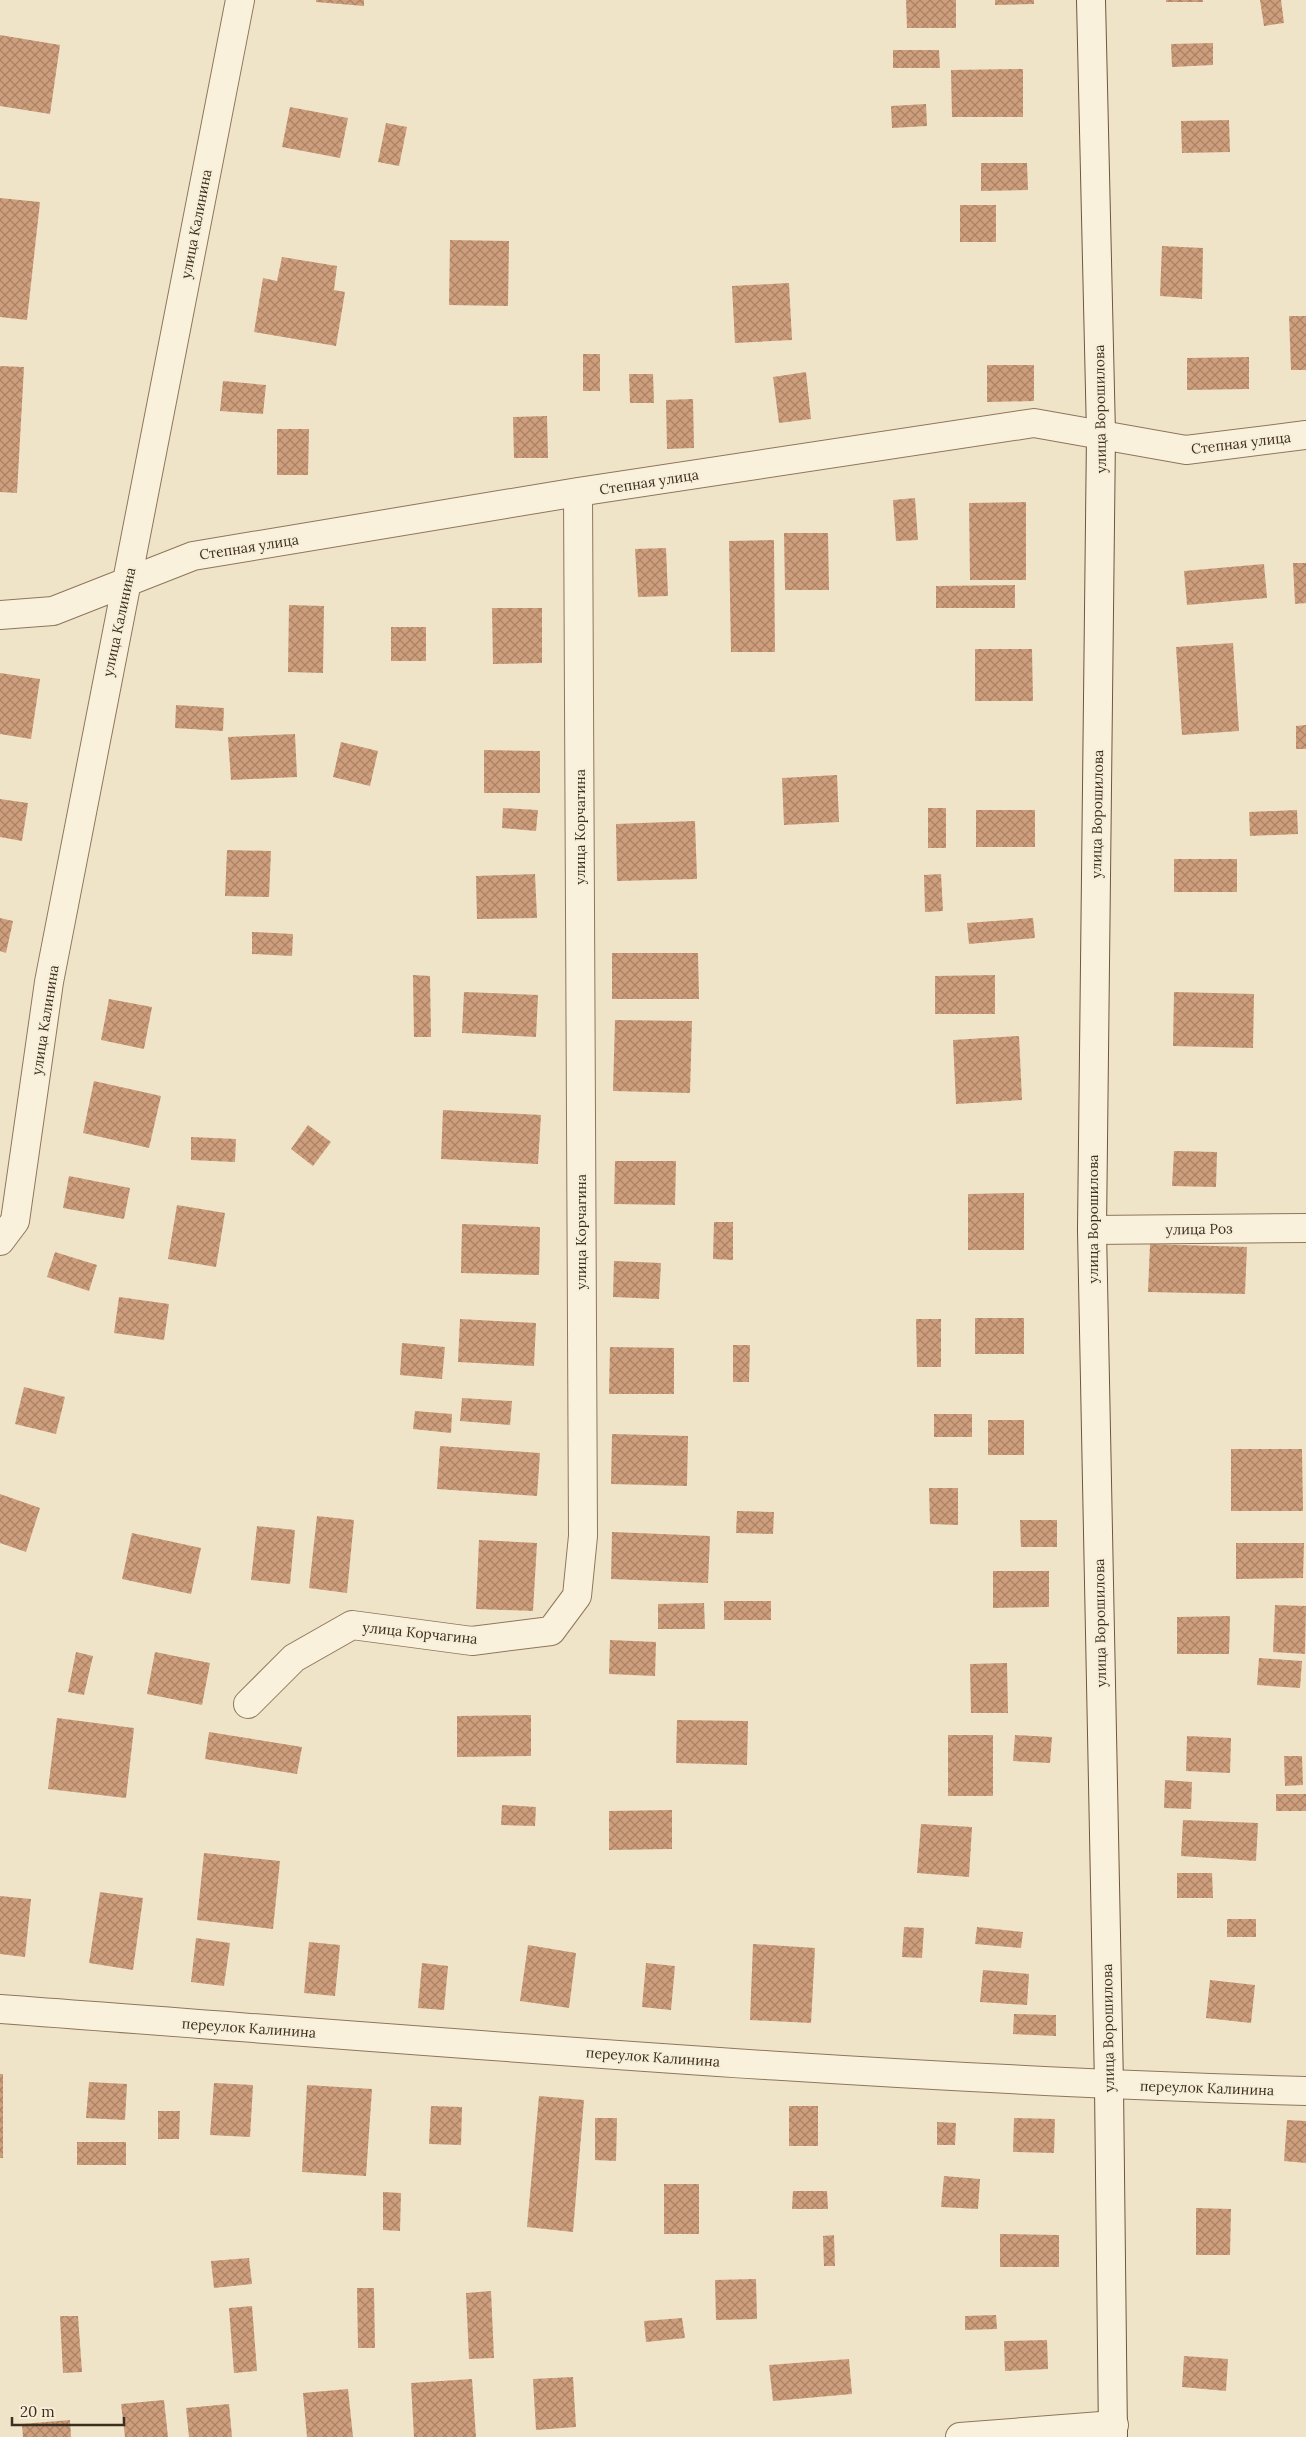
<svg xmlns="http://www.w3.org/2000/svg" width="1306" height="2437" font-family="Lora,serif">
	<style>
		.building { fill: url(#building-cross-hatch) }
		.lines { fill: none; stroke-linecap: round; stroke-linejoin: round }
		.minor-casing { stroke: #8d765c; stroke-width: 30 }
		.secondary-casing { stroke: #6f573f; stroke-width: 30 }
		.minor { stroke: #faf1dc; stroke-width: 28 }
		.secondary { stroke: #faf1dc; stroke-width: 28 }
		.labels { text-anchor: middle; stroke-width: 4; stroke-linejoin: round; paint-order: stroke }
		.street-label { font-size: 14px; fill: #3d2e20; stroke: #f7eed8 }
	</style>
	<defs>
		<pattern id="building-cross-hatch" width="8" height="8" patternUnits="userSpaceOnUse" patternTransform="scale(1.25)"><rect width="8" height="8" fill="#cf9f7d"/><path d="M0 0l8 8M0 8l8-8" fill="none" stroke="#a98266"/></pattern>
	</defs>
	<rect width="100%" height="100%" fill="#f0e4c8"/>
	<path class="building" d="M 316,0 L 364,0 L 364,6 L 316,2 Z
		M 906,0 L 956,0 L 956,28 L 907,28 Z
		M 995,0 L 1034,0 L 1034,4 L 995,5 Z
		M 1166,0 L 1203,0 L 1203,2 L 1166,2 Z
		M 1260,0 L 1281,0 L 1284,23 L 1264,26 Z
		M 0,35 L 60,45 L 50,114 L 0,106 Z
		M 1213,43 L 1213,65 L 1172,67 L 1171,44 Z
		M 893,50 L 939,50 L 940,68 L 893,68 Z
		M 1023,69 L 1023,117 L 952,117 L 951,70 Z
		M 926,104 L 927,126 L 892,128 L 891,106 Z
		M 290,107 L 348,118 L 340,158 L 282,147 Z
		M 1229,120 L 1230,152 L 1182,153 L 1181,121 Z
		M 386,123 L 407,127 L 399,166 L 378,162 Z
		M 981,163 L 1027,163 L 1028,190 L 981,191 Z
		M 0,198 L 40,202 L 27,320 L 0,317 Z
		M 960,205 L 996,205 L 996,242 L 960,242 Z
		M 450,240 L 509,241 L 508,306 L 449,305 Z
		M 1162,246 L 1203,248 L 1202,299 L 1160,296 Z
		M 282,257 L 337,266 L 334,290 L 345,292 L 336,346 L 254,332 L 263,278 L 277,281 Z
		M 789,283 L 792,340 L 735,343 L 732,286 Z
		M 1289,316 L 1306,316 L 1306,370 L 1291,370 Z
		M 583,354 L 600,354 L 600,391 L 583,391 Z
		M 1249,357 L 1249,389 L 1187,390 L 1187,358 Z
		M 987,365 L 1034,365 L 1034,401 L 987,402 Z
		M 0,366 L 24,367 L 17,493 L 0,492 Z
		M 806,372 L 811,419 L 779,423 L 773,377 Z
		M 629,374 L 653,374 L 654,403 L 630,403 Z
		M 223,381 L 266,385 L 263,414 L 220,411 Z
		M 693,399 L 694,448 L 667,449 L 666,400 Z
		M 547,416 L 548,458 L 514,458 L 513,417 Z
		M 277,429 L 309,429 L 308,475 L 277,475 Z
		M 915,498 L 918,540 L 896,541 L 893,500 Z
		M 1026,502 L 1026,580 L 970,580 L 969,503 Z
		M 784,533 L 828,533 L 829,590 L 785,590 Z
		M 774,540 L 775,652 L 731,652 L 729,541 Z
		M 666,548 L 668,596 L 638,597 L 635,549 Z
		M 1293,563 L 1306,563 L 1306,603 L 1295,604 Z
		M 1264,564 L 1267,598 L 1187,605 L 1184,571 Z
		M 1015,585 L 1015,608 L 936,608 L 936,586 Z
		M 289,605 L 324,606 L 323,673 L 288,672 Z
		M 492,608 L 542,608 L 542,663 L 493,664 Z
		M 391,627 L 426,627 L 426,661 L 391,661 Z
		M 1233,643 L 1239,731 L 1182,735 L 1176,647 Z
		M 975,649 L 1032,649 L 1033,701 L 975,701 Z
		M 0,673 L 40,679 L 31,739 L 0,734 Z
		M 176,705 L 224,708 L 223,731 L 175,728 Z
		M 1306,725 L 1306,749 L 1296,749 L 1296,726 Z
		M 295,734 L 297,777 L 231,780 L 228,737 Z
		M 341,742 L 378,751 L 370,786 L 333,777 Z
		M 484,750 L 540,751 L 540,793 L 484,793 Z
		M 837,775 L 839,822 L 784,825 L 782,778 Z
		M 0,799 L 28,803 L 22,841 L 0,837 Z
		M 503,808 L 538,810 L 536,831 L 502,828 Z
		M 928,808 L 946,808 L 946,848 L 928,848 Z
		M 976,810 L 1035,810 L 1035,847 L 976,847 Z
		M 1297,810 L 1298,834 L 1250,836 L 1249,812 Z
		M 695,821 L 697,879 L 617,881 L 616,824 Z
		M 227,850 L 271,851 L 269,897 L 225,896 Z
		M 1174,859 L 1237,859 L 1237,892 L 1174,892 Z
		M 535,874 L 537,918 L 477,919 L 476,876 Z
		M 941,874 L 943,911 L 925,912 L 924,875 Z
		M 0,918 L 13,921 L 6,953 L 0,951 Z
		M 1033,918 L 1035,938 L 969,944 L 967,923 Z
		M 252,932 L 293,934 L 292,956 L 252,954 Z
		M 612,953 L 698,953 L 699,999 L 612,999 Z
		M 413,975 L 430,976 L 431,1037 L 414,1037 Z
		M 995,975 L 995,1014 L 935,1014 L 935,976 Z
		M 464,992 L 538,995 L 536,1037 L 462,1033 Z
		M 1174,992 L 1254,994 L 1253,1048 L 1173,1046 Z
		M 109,999 L 152,1007 L 144,1049 L 101,1040 Z
		M 615,1020 L 692,1021 L 690,1093 L 613,1091 Z
		M 1019,1036 L 1022,1100 L 956,1104 L 953,1040 Z
		M 94,1081 L 161,1096 L 149,1148 L 83,1133 Z
		M 443,1110 L 541,1115 L 538,1164 L 441,1159 Z
		M 308,1125 L 331,1142 L 313,1166 L 291,1149 Z
		M 191,1137 L 236,1139 L 235,1162 L 191,1160 Z
		M 1174,1151 L 1217,1152 L 1216,1187 L 1172,1186 Z
		M 615,1161 L 676,1161 L 675,1205 L 614,1204 Z
		M 69,1176 L 130,1188 L 124,1219 L 63,1208 Z
		M 1024,1193 L 1024,1250 L 968,1250 L 968,1194 Z
		M 177,1205 L 225,1213 L 216,1267 L 168,1259 Z
		M 714,1222 L 733,1222 L 733,1260 L 713,1259 Z
		M 462,1224 L 540,1227 L 539,1275 L 461,1273 Z
		M 1150,1244 L 1247,1247 L 1245,1294 L 1148,1292 Z
		M 55,1252 L 97,1265 L 89,1291 L 47,1277 Z
		M 614,1261 L 661,1263 L 659,1299 L 613,1297 Z
		M 119,1297 L 169,1304 L 164,1340 L 114,1333 Z
		M 975,1318 L 1024,1318 L 1024,1354 L 975,1354 Z
		M 460,1319 L 536,1323 L 534,1366 L 458,1362 Z
		M 916,1319 L 941,1319 L 941,1367 L 917,1367 Z
		M 402,1343 L 445,1347 L 442,1379 L 400,1375 Z
		M 733,1345 L 750,1345 L 749,1382 L 733,1382 Z
		M 610,1347 L 674,1348 L 674,1394 L 609,1394 Z
		M 24,1387 L 65,1397 L 56,1434 L 15,1424 Z
		M 462,1398 L 512,1401 L 510,1425 L 460,1421 Z
		M 415,1411 L 452,1414 L 451,1433 L 413,1429 Z
		M 934,1414 L 972,1414 L 972,1437 L 934,1437 Z
		M 988,1420 L 1024,1420 L 1024,1455 L 988,1455 Z
		M 612,1434 L 688,1436 L 687,1486 L 611,1484 Z
		M 440,1446 L 540,1453 L 537,1496 L 437,1489 Z
		M 1231,1449 L 1302,1449 L 1303,1511 L 1231,1511 Z
		M 929,1488 L 958,1488 L 958,1525 L 930,1524 Z
		M 0,1494 L 40,1508 L 26,1552 L 0,1543 Z
		M 737,1511 L 774,1512 L 773,1534 L 736,1533 Z
		M 317,1516 L 354,1520 L 347,1593 L 309,1588 Z
		M 1020,1520 L 1057,1520 L 1057,1547 L 1021,1547 Z
		M 257,1526 L 295,1530 L 290,1584 L 251,1580 Z
		M 612,1532 L 710,1536 L 708,1583 L 611,1579 Z
		M 132,1533 L 201,1548 L 191,1594 L 122,1579 Z
		M 479,1540 L 537,1543 L 533,1611 L 476,1609 Z
		M 1236,1543 L 1304,1543 L 1303,1578 L 1236,1579 Z
		M 993,1571 L 1049,1571 L 1049,1607 L 993,1608 Z
		M 724,1601 L 771,1601 L 771,1620 L 724,1620 Z
		M 704,1603 L 705,1629 L 658,1629 L 658,1604 Z
		M 1275,1605 L 1306,1606 L 1305,1654 L 1273,1652 Z
		M 1230,1616 L 1229,1654 L 1177,1654 L 1177,1617 Z
		M 610,1640 L 656,1642 L 655,1676 L 609,1674 Z
		M 76,1652 L 93,1656 L 84,1695 L 68,1692 Z
		M 155,1652 L 210,1663 L 202,1705 L 147,1694 Z
		M 1259,1658 L 1302,1661 L 1300,1688 L 1257,1685 Z
		M 1007,1663 L 1008,1713 L 971,1713 L 970,1664 Z
		M 531,1715 L 531,1756 L 457,1757 L 457,1716 Z
		M 57,1718 L 134,1728 L 126,1798 L 48,1789 Z
		M 677,1720 L 748,1721 L 747,1765 L 676,1763 Z
		M 209,1732 L 302,1747 L 297,1774 L 205,1759 Z
		M 948,1735 L 993,1735 L 993,1796 L 948,1796 Z
		M 1015,1735 L 1052,1737 L 1050,1763 L 1013,1761 Z
		M 1187,1736 L 1231,1738 L 1230,1773 L 1186,1771 Z
		M 1284,1756 L 1302,1756 L 1303,1785 L 1285,1786 Z
		M 1165,1780 L 1192,1782 L 1191,1809 L 1164,1808 Z
		M 1276,1794 L 1306,1794 L 1306,1811 L 1276,1811 Z
		M 502,1805 L 536,1807 L 535,1826 L 501,1825 Z
		M 672,1810 L 672,1849 L 609,1850 L 609,1811 Z
		M 1183,1820 L 1258,1823 L 1256,1861 L 1181,1856 Z
		M 921,1824 L 972,1827 L 969,1877 L 917,1873 Z
		M 204,1853 L 280,1861 L 273,1929 L 197,1920 Z
		M 1177,1873 L 1212,1873 L 1213,1898 L 1177,1898 Z
		M 100,1892 L 143,1898 L 133,1970 L 89,1963 Z
		M 0,1896 L 31,1899 L 25,1957 L 0,1954 Z
		M 1227,1919 L 1256,1919 L 1256,1937 L 1227,1937 Z
		M 904,1927 L 924,1928 L 922,1958 L 902,1957 Z
		M 977,1927 L 1023,1932 L 1021,1948 L 975,1944 Z
		M 196,1938 L 230,1943 L 224,1986 L 191,1982 Z
		M 309,1942 L 340,1945 L 335,1996 L 304,1993 Z
		M 753,1944 L 815,1948 L 811,2023 L 750,2020 Z
		M 528,1945 L 576,1953 L 569,2008 L 520,2001 Z
		M 422,1963 L 448,1966 L 444,2010 L 418,2008 Z
		M 646,1963 L 675,1966 L 671,2010 L 642,2007 Z
		M 983,1970 L 1029,1974 L 1027,2005 L 980,2002 Z
		M 1210,1980 L 1255,1985 L 1251,2023 L 1206,2018 Z
		M 1014,2014 L 1056,2015 L 1056,2036 L 1013,2034 Z
		M 0,2074 L 3,2074 L 3,2158 L 0,2158 Z
		M 89,2082 L 127,2084 L 125,2120 L 86,2118 Z
		M 214,2083 L 253,2085 L 250,2137 L 210,2135 Z
		M 307,2085 L 372,2089 L 366,2176 L 302,2172 Z
		M 539,2096 L 584,2100 L 573,2232 L 527,2227 Z
		M 431,2106 L 462,2107 L 461,2145 L 429,2144 Z
		M 789,2106 L 818,2106 L 818,2146 L 789,2146 Z
		M 158,2111 L 180,2111 L 179,2139 L 158,2139 Z
		M 595,2118 L 617,2118 L 616,2161 L 595,2160 Z
		M 1014,2118 L 1055,2119 L 1054,2153 L 1013,2152 Z
		M 1287,2120 L 1306,2121 L 1306,2163 L 1284,2161 Z
		M 937,2122 L 956,2123 L 955,2145 L 937,2145 Z
		M 77,2142 L 126,2142 L 126,2165 L 77,2165 Z
		M 944,2176 L 980,2179 L 978,2209 L 941,2207 Z
		M 664,2184 L 699,2184 L 699,2234 L 664,2234 Z
		M 793,2191 L 827,2191 L 828,2209 L 792,2209 Z
		M 383,2192 L 401,2193 L 400,2231 L 383,2230 Z
		M 1196,2208 L 1231,2209 L 1230,2255 L 1196,2255 Z
		M 1000,2234 L 1059,2235 L 1059,2267 L 1000,2267 Z
		M 834,2235 L 835,2266 L 824,2266 L 823,2236 Z
		M 249,2258 L 252,2284 L 214,2288 L 211,2261 Z
		M 756,2279 L 757,2319 L 716,2320 L 715,2280 Z
		M 357,2288 L 374,2288 L 375,2348 L 358,2348 Z
		M 491,2291 L 494,2358 L 469,2359 L 466,2293 Z
		M 252,2306 L 257,2371 L 234,2373 L 229,2308 Z
		M 996,2315 L 997,2329 L 965,2330 L 965,2316 Z
		M 60,2316 L 78,2316 L 82,2372 L 63,2373 Z
		M 682,2318 L 685,2338 L 646,2342 L 644,2321 Z
		M 1047,2340 L 1048,2369 L 1005,2371 L 1004,2341 Z
		M 1184,2356 L 1228,2359 L 1226,2391 L 1182,2387 Z
		M 849,2359 L 852,2394 L 773,2401 L 769,2365 Z
		M 573,2377 L 576,2427 L 536,2430 L 533,2379 Z
		M 472,2379 L 476,2437 L 414,2437 L 411,2383 Z
		M 348,2389 L 353,2437 L 307,2437 L 303,2393 Z
		M 164,2400 L 168,2437 L 125,2437 L 121,2404 Z
		M 229,2404 L 232,2437 L 189,2437 L 186,2408 Z
		M 70,2420 L 71,2437 L 23,2437 L 22,2424 Z"/>
	<g class="lines">
		<g class="minor-casing">
			<path id="minor" d="M 0,615 L 53,611 L 193,556 L 578,492 L 1034,423 L 1186,450 L 1306,435
				M 1092,1230 L 1306,1228
				M 0,1241 L 15,1221 L 49,982 L 240,0
				M 248,1704 L 294,1658 L 352,1625 L 472,1641 L 551,1631 L 577,1596 L 583,1536 L 578,492
				M 0,2009 C 435,2041 870,2079 1306,2091
				M 960,2437 L 1114,2425"/>
		</g>
		<g class="secondary-casing">
			<path id="secondary" d="M 1091,0 L 1101,434 L 1092,1230 L 1109,2086 L 1113,2437"/>
		</g>
		<use href="#minor" class="minor"/>
		<use href="#secondary" class="secondary"/>
	</g>
	<g class="labels">
		<g class="street-label">
			<text transform="translate(196 224) rotate(-79)" y="5">улица Калинина</text>
			<text transform="translate(1100 409) rotate(-91)" y="5">улица Ворошилова</text>
			<text transform="translate(1241 443) rotate(-7)" y="5">Степная улица</text>
			<text transform="translate(649 482) rotate(-9)" y="5">Степная улица</text>
			<text transform="translate(249 547) rotate(-9)" y="5">Степная улица</text>
			<text transform="translate(119 622) rotate(-78)" y="5">улица Калинина</text>
			<text transform="translate(1097 814) rotate(-89)" y="5">улица Ворошилова</text>
			<text transform="translate(580 827) rotate(-90)" y="5">улица Корчагина</text>
			<text transform="translate(45 1020) rotate(-81)" y="5">улица Калинина</text>
			<text transform="translate(1093 1219) rotate(-90)" y="5">улица Ворошилова</text>
			<text transform="translate(1199 1229) rotate(-1)" y="5">улица Роз</text>
			<text transform="translate(581 1232) rotate(-90)" y="5">улица Корчагина</text>
			<text transform="translate(1100 1623) rotate(-91)" y="5">улица Ворошилова</text>
			<text transform="translate(420 1633) rotate(6)" y="5">улица Корчагина</text>
			<text transform="translate(249 2028) rotate(4)" y="5">переулок Калинина</text>
			<text transform="translate(1108 2028) rotate(-91)" y="5">улица Ворошилова</text>
			<text transform="translate(653 2057) rotate(4)" y="5">переулок Калинина</text>
			<text transform="translate(1207 2088) rotate(2)" y="5">переулок Калинина</text>
		</g>
	</g>
	<path d="M12 2417v8h112v-8" fill="none" stroke="#3d2e20" stroke-width="2.5"/>
	<text x="20" y="2417" font-size="15" fill="#3d2e20" stroke="#f7eed8" stroke-width="4" paint-order="stroke">20 m</text>
</svg>
